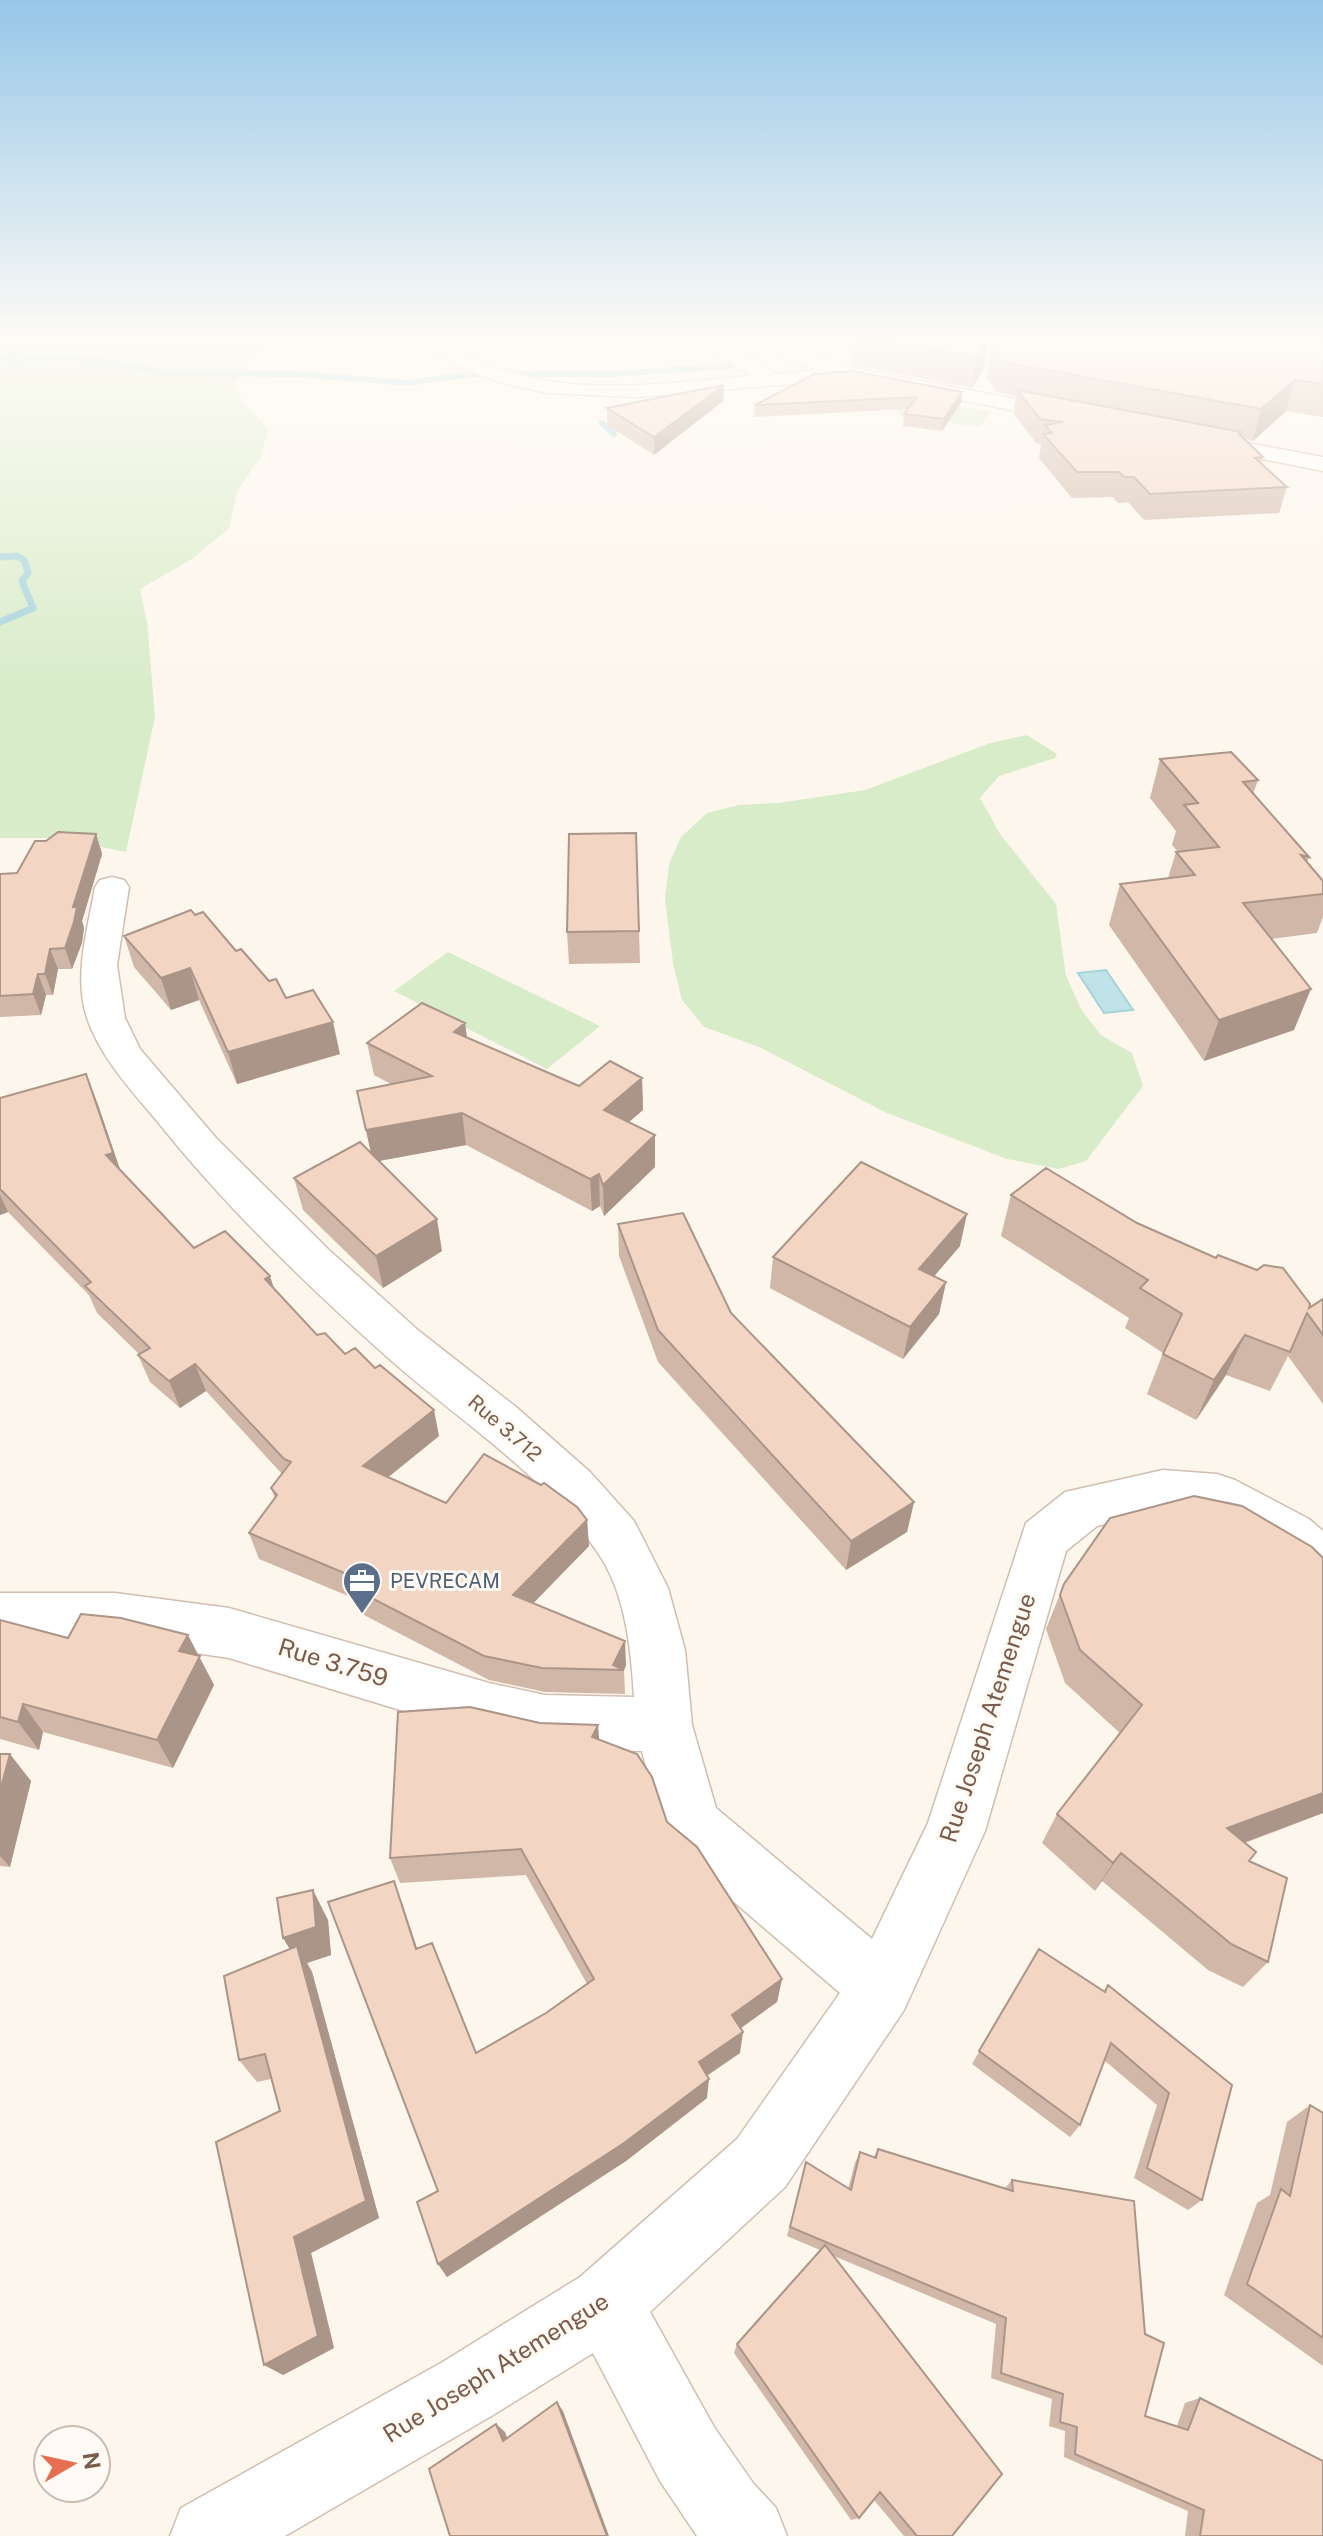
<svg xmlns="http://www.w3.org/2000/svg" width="1323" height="2536" viewBox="0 0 1323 2536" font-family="'Public Sans',sans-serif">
  <rect width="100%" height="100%" fill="#fdf6ec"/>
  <!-- green -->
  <path fill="#d8ecc9" d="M0,337h277l-22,19 -23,31 36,43 -7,27 -24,34 -8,37 -37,31 -52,30 7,33 8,95 -29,135 -69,-14h-57z
    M906,400l84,11 -10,16 -86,-12z
    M1027,735l30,19 -2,4 -56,18 -19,22 20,36 56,70 10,72 16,35 19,24 31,18 11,33 -57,75 -27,8 -52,-10 -120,-46 -128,-66 -55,-20 -22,-27 -9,-37 -8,-64 4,-35 12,-27 26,-24 32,-8 40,-2 86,-13 125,-47z
    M448,952l152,74 -53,43 -153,-78z"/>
  <!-- water -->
  <path fill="#bfe3e8" stroke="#a5d3da" stroke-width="2" d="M1106,970l27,40 -29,3 -26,-40z"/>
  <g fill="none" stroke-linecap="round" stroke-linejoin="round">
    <!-- stream-far1 -->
    <path stroke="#a5d3da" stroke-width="6" d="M4,359l47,-22
      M0,360l69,-1 40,3 58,11 131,1 109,9 66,-9h142l117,-8
      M602,423l12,11"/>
    <!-- stream -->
    <path stroke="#a5d3da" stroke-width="7" d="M0,557l17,-1 7,4 4,13 -6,8 11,27 -33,14"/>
    <!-- minor casing -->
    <g stroke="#d1beb0" stroke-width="3">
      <path id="minor" d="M413,337c30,0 32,8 57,20 24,12 51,19 77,24 67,11 137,0 204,-5l-42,-28 -5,-11h18l53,37 46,-4c-24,-6 -44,-11 -58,-33h19l16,13 47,14 2,3 226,43 10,6 -10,6 -222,-43 -216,18 -87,-4 -50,-11 -42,-17z
        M1200,434l123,23v14l-131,-26 -3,-5z
        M112,877l12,3 5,7 -12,78 8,53 15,31 76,89 113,112 90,81 97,76 74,65 44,49 34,67 17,62 7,75 24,83 156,131 56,-116 98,-300 39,-31 98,-22 54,4 18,6 74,39 14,12v54l-18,-7 -32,-27 -63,-35 -47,-4 -66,14 -31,25 -81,280 -81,179 -119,177 -135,125 64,115 39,56 23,25 11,28h-90l-37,-55 -67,-128 -100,62 -208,121h-115l11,-28 260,-145 139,-86 157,-138 103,-146 -170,-146 -9,-21 -19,-75 -97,-2 -56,-12 -260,-79 -114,-17h-115v-48h115l114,15 260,75 56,12 89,2c-3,-48 -8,-103 -36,-144 -51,-77 -144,-136 -212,-197 -76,-68 -156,-145 -220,-224 -28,-35 -64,-70 -79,-114 -14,-43 1,-89 8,-131l5,-7z"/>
    </g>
    <!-- minor -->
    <use href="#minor" fill="#fff" fill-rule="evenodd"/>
  </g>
  <!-- wall -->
  <path fill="#d1b7a8" d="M853,337h132l-1,31 -12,20 -121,-23z
    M1323,337v80l-37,-6 -33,30 -9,-2 19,18 -1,7 25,23 -8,26 -135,7 -16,-18 -10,1 -5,-6 -41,1 -33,-40 2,-14 -5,-1 -22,-29 2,-18 -19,-4 -10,-14 4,-30z
    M724,385l-1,16 -69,54 -47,-30v-17z
    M962,392l-1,11 -19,28 -39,-5 1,-12 4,-5 -154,8 1,-12z
    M1160,759l98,21 -5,14 56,63 -2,5 16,19v36l-6,16 -46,6 23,91 -90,31 -95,-136 11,-41 48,-6 8,-26h2l-6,-7 4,-14 -26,-33z
    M96,834l6,20 -20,67 2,7 -2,15 -10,26h-14l-5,26h-7l-5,20 -41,2v-143l17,-1 29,-32z
    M639,931l1,32 -71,1 -2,-32z
    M124,936l112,15 50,47 54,56 -103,30 -38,-84 -28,10 -37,-43z
    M465,1023l2,15 112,48 63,-8 1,32 -14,12 26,13v32l-51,49 -4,-10 -8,5 -126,-66 -87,16 63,90 -59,37 -80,-78 -9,-32 77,-25 -14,-62 34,-7 -17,-9 -7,-32z
    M0,1098l97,4 23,68 74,78 80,41 43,46 28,19 94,82 -51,41 58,26 141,17 2,26 -56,57 93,62 -2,5 1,24 -80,-2 -56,-12 -125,-65 -6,-15 -99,-41 -10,-26 26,-34 -4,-11 11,-14 -76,-83 -26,17 -30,-26 -12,-27 1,-1 -42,-41 -8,-18 -81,-83 -8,3z
    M1011,1195l126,28 172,85 14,-9v105l-35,-48 -18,35 -44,-16 -30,45 -49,-26 16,-41 -38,-25 4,-10 -128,-82z
    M618,1224l113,89 183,189 -7,30 -61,38 -188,-208 -39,-106z
    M960,1246l-26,30 12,6 -7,32 -36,45 -133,-71 3,-31z
    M1064,1584l259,229 -78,30 23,119 -25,25 -35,-17 -106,-89 -7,10 -53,-48 15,-29 63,-81 -55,-50 -19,-54z
    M0,1620l68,18 130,18 16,29 -41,83 -130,-36 -4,18 -39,-11z
    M540,1723l58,2 1,14 68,83 115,157 -5,23 -37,26v25l-33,23v22l-81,63 -179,116 -9,-13v-73l-44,-310 23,68 59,104 70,-40 41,-29 -61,-109 -126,8 -10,-25z
    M0,1754l31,27 -21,86 -10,-1z
    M328,1920l3,35 -24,8 5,9 67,246 -68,35 23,95 -51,27 -3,-264 -9,-32 -14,3 -18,-22 51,-111z
    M1039,1949l65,42 4,-6 124,100 -30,115 -14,10 -54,-32 23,-73 -53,-45 -24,65 -10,12 -98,-73z
    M1310,2105l13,8v253l-99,-71 33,-92 13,-8 17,-73z
    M878,2149l127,39 7,-8 133,236 32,10 8,-23 15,-5 123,138h-138l3,-25 -124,-54 1,-26 -16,-5 3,-27 -61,-21 5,-54 -162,-68 118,280h-48l-30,-36 -15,18 -8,2 -117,-167 3,-9 83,-94 -33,-14 19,-74 42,27 7,-26 5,-11 13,6z"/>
  <!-- shaded-wall -->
  <path fill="#aa9588" d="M989,338l-5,30 -12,20 4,-31z
    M1295,380l-9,31 -33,30 8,-32z
    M724,385l-1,16 -69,54v-18z
    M962,392l-1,11 -19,28 2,-12z
    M96,834l6,20 -20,67 2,7 -2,15 -10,26 -7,-21 8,-41z
    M50,949l8,20 -5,26 -8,-21z
    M190,968l9,32 -28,10 -10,-32z
    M38,974l8,21 -5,20 -8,-21z
    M1311,989l-17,41 -90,31 15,-41z
    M333,1022l7,32 -103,30 -9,-32z
    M465,1023l4,32 -15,-23z
    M86,1074l11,28 27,79 -18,-26z
    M642,1078l1,32 -38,32 -1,-32z
    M462,1113l4,32 -93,17 -7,-32z
    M655,1135v32l-51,49 -1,-31z
    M599,1174l1,32 -8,5 -2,-32z
    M0,1195l8,17 -8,3z
    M967,1214l-7,32 -47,55 6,-32z
    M437,1219l5,32 -59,37 -7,-32z
    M270,1276l9,28 -14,-25z
    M946,1282l-7,32 -36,45 7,-32z
    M1245,1335l-19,40 -30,45 18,-40z
    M195,1364l11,27 -26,17 -11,-27z
    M434,1410l5,26 -69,56 -7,-26z
    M914,1502l-7,30 -61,38 5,-29z
    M587,1520l2,26 -72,74 -4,-25z
    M188,1635l26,50 -41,83 -16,-28 22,-89z
    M625,1641l1,24 -2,5 -11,-5z
    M23,1704l20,28 -4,18 -21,-28z
    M598,1725l2,28 -8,-16z
    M10,1754l21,27 -21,86 -10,-11v-65z
    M1323,1793v20l-118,44 22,-29z
    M1121,1853l-19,28 -7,10 18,-28z
    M394,1881l9,25 22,66 -9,-23z
    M313,1890l15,30 3,35 -24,8 5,9 67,246 -68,35 23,95 -51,27 -19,-10 36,-399 -17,-28z
    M782,1979l-5,23 -47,34 2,-21z
    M743,2032l-3,21 -43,29 2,-20z
    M709,2079l-2,19 -81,63 -179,116 -9,-13z
    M557,2402l6,9 46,125h-2z
    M496,2424l9,8 6,16 -8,-7z"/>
  <!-- building -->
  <path fill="#f3d5c3" stroke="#aa9588" stroke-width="2" d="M868,337h117l4,1 -13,19z
    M1016,337h307v47l-28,-4 -34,29 -259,-47 -11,-14z
    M852,371l110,21 -18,27 -40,-5 13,-17 -162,8 59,-31z
    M724,385l-70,52 -47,-29z
    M1017,390l224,42 -2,2 24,23 -8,1 32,29 -137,7 -16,-17h-10l-5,-5h-42l-34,-38 9,-1 -7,-8 18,-3 -23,-3z
    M1231,752l27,28 -15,2 66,75 -8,-2 22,26v13l-80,9 68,86 -92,31 -99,-136 75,-9 -19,-23 43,-5 -35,-42 14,-2 -38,-44z
    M58,832l38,2 -23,73h4l-3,15 -9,26 -15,1 -5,25h-7l-5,20 -33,2v-122l17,-1 18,-32h11z
    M636,833l3,98 -72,1 2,-98z
    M191,910l4,5 8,-3 33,39 5,-2 28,32 7,-2 10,19 27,-8 20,32 -105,30 -38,-84 -29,10 -37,-42z
    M422,1003l43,20 -11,9 125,54 31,-25 32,17 -38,32 51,25 -52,50 -4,-11 -9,5 -128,-66 -96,17 -9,-39 75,-15 -65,-33z
    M86,1074l27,79 -7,2 88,93 31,-17 45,45 -5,3 52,56 8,-2 20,21 10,-6 20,20 5,-3 54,45 -71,56 83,37 38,-49 57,31 3,-2 33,24 10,13 -74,75 112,46 -12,24 11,5 -82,-2 -58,-12 -128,-66 4,-5 -8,-4 2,-4 -105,-44 28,-38 -6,-7 20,-26 -7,-3 -89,-95 -26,17 -31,-26 12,-7 -65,-62 6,-4 -91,-93v-91z
    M360,1142l77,77 -61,37 -82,-78z
    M861,1162l106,52 -48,55 27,13 -36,45 -137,-70z
    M1046,1168l91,55 79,35 2,-3 39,15 7,-5 19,3 27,36 -1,4 14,-9v36l-16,-22 -17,39 -45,-17 -31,45 -51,-26 19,-40 -42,-26 8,-8 -137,-85z
    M683,1213l48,100 183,189 -63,39 -193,-211 -40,-106z
    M1194,1496l48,10 70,41 11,11v235l-96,35 29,24 -7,9 38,17 -19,84 -37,-18 -110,-91 -8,10 -56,-49 85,-109 -62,-55 -20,-55 4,-11 46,-66z
    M81,1614l40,4 67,17 -9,16 21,5 -43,84 -134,-36 -5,18 -18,-5v-97l68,18z
    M470,1707l70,16 58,2 -6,12 45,17 15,23 15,45 30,25 85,132 -50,36 11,17 -44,30 10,17 -85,64 -186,121 -21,-62 21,-11 -110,-289 66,-21 22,68 16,-6 44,110 70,-40 48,-34 -73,-130 -131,9 8,-146z
    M0,1754h10l-10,37z
    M313,1890l3,37 -33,11 -6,-40z
    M297,1946l69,255 -72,36 24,99 -54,29 -48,-223 64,-31 -15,-57 -26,6 -15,-84z
    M1039,1949l66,43 3,-7 124,100 -30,115 -55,-32 22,-75 -58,-50 -31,82 -101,-74z
    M1310,2105l13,8v225l-76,-54 34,-95 9,7z
    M878,2149l135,42 -1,-11 122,21 11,133 19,9 -19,73 43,14 12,-32 123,63v75h-123l4,-26 -129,-56 2,-27 -17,-5 3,-28 -62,-21 5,-55 -216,-91 16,-65 45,28 9,-38 16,6z
    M825,2245l177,229 -50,62h-35l-37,-44 -21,26 -122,-174z
    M557,2402l50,134h-157l-21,-67 67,-45 7,17z"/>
  <!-- sky -->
  <linearGradient id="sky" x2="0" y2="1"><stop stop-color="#97c7e8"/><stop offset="0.49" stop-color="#fefbf6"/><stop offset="1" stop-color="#fefbf6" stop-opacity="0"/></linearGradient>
  <rect width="1323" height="692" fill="url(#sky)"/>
  <!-- icons -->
  <defs>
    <g id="office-pin" transform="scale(2)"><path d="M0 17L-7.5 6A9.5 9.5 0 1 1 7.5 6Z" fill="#5c6f8a" stroke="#fffaf3"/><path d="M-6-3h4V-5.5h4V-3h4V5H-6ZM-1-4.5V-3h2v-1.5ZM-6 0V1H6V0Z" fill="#fff"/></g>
  </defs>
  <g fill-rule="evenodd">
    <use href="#office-pin" x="362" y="1581"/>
  </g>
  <g text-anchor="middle" stroke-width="6" stroke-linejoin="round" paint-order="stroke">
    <!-- street labels -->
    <g font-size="20" fill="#7a5c4d" stroke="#fffaf3">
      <text transform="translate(505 1428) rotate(41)" y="7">Rue 3.712</text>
    </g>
    <!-- service labels -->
    <g font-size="20" fill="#4e5e75" stroke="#fffaf3" text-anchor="start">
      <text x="390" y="1588">PEVRECAM</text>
    </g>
    <!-- near-street labels -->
    <g font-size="24" fill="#7a5c4d" stroke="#fffaf3">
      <text transform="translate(333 1663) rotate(17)" y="8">Rue 3.759</text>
      <text transform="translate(988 1718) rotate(-72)" y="8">Rue Joseph Atemengue</text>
      <text transform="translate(496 2368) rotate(-32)" y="8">Rue Joseph Atemengue</text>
    </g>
  </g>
  <!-- north arrow -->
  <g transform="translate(72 2464) rotate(81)"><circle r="38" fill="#fffaf3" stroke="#cabbb1" stroke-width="2"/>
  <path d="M0-6L14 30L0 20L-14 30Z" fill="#e76f51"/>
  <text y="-12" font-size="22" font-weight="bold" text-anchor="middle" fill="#7a5c4d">N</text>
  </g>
</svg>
